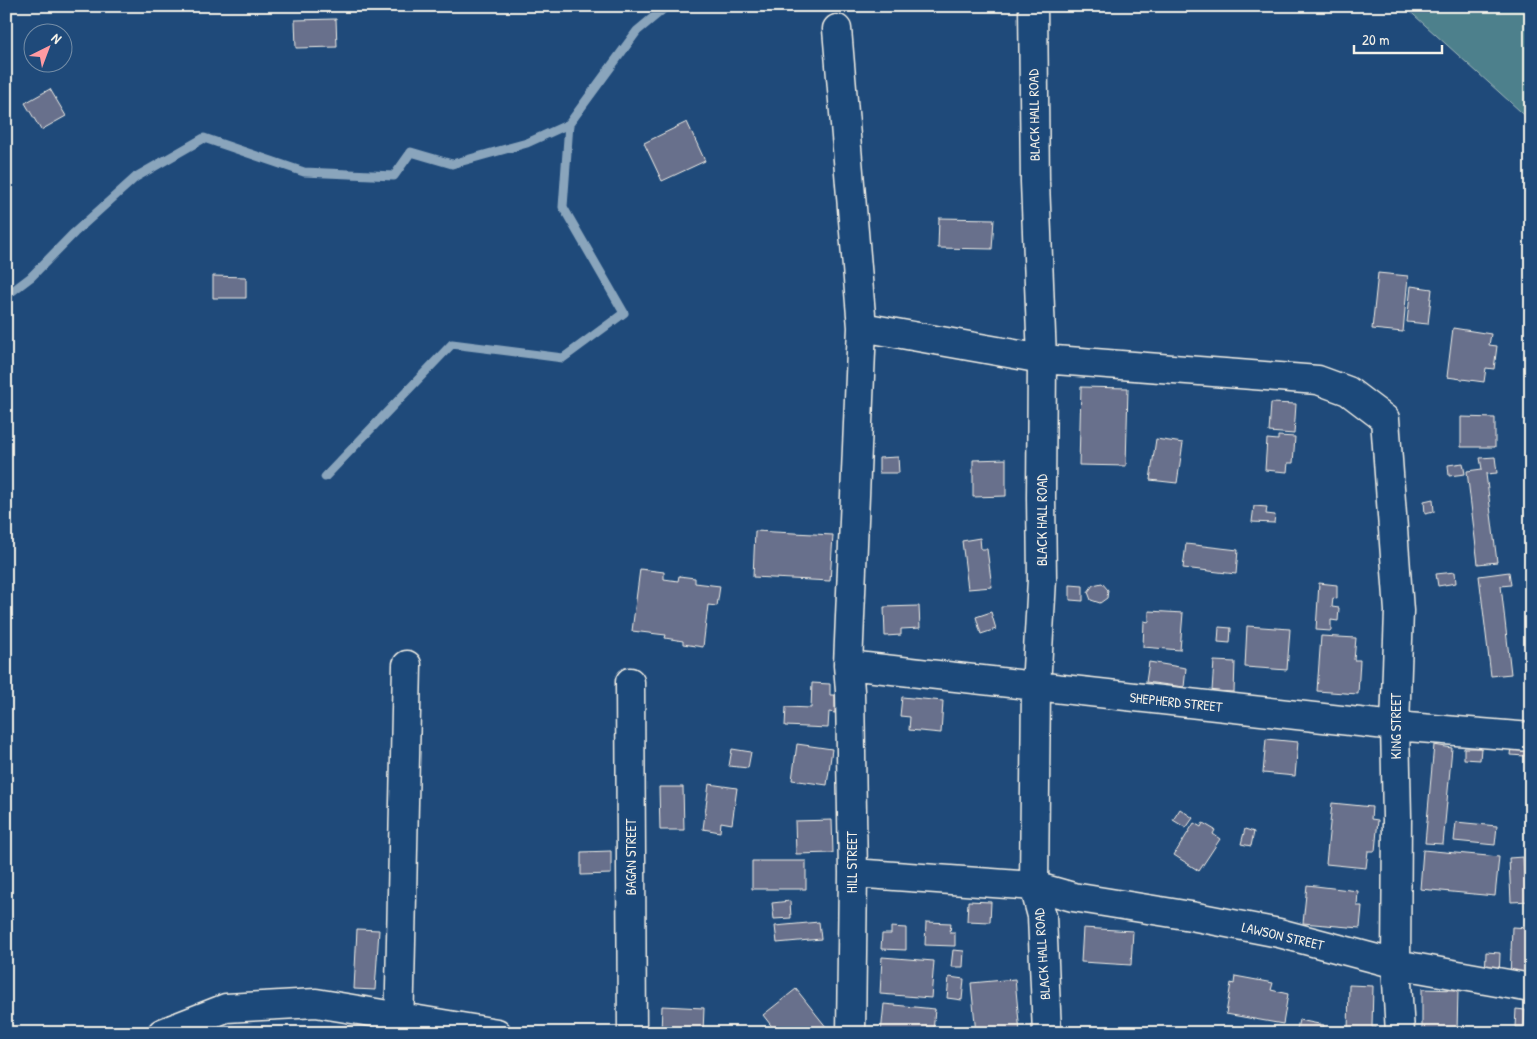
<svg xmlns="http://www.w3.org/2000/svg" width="1537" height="1039" viewBox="0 0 1537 1039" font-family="'Patrick Hand',sans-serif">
  <rect width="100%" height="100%" fill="#1f4a7a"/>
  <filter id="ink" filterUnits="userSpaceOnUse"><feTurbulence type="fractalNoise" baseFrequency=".02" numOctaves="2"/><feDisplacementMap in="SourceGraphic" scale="10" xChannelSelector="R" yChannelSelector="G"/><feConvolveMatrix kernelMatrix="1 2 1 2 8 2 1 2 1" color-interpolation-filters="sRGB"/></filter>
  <g filter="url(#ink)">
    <!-- green -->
    <path fill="#4e808c" stroke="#a1b8ba" d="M1404,6h127v115z"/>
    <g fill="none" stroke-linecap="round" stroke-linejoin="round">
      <!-- stream -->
      <path stroke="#8aa5bc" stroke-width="9" d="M6,296l25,-19 43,-44 62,-56 68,-39 100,34 90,4 17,-24 41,12 75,-21 42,-19
        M325,477l127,-133 111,14 61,-45 -61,-106 6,-83 68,-93 30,-25"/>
    </g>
    <!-- building -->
    <path fill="#686f8c" stroke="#f4f1e8" d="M336,19l1,28 -41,1 -1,-28z
      M50,89l16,27 -25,14 -16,-27z
      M687,122l18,39 -43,20 -18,-38z
      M939,218l55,1 -2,30 -54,-1z
      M1378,273l30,3 -5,56 -31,-3z
      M213,276l33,1v21h-33z
      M1411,286l21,3 -4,35 -21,-2z
      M1453,328l38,6 -2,11 8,1 -3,23 -8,-1 -2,14 -37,-5z
      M1081,387l47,1 -2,78 -47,-1z
      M1271,403l25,1 -2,30 -25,-2z
      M1461,417l34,1v29h-34z
      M1278,436l17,1 -2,26h-5l-1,9 -22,-2 2,-31 11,1z
      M1156,439l27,4 -6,40 -27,-3z
      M898,457l1,16h-20v-15z
      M1495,457l2,16 -11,1 11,88 -19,2 -11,-93 15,-2 -2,-11z
      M1006,459v37l-33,1v-37z
      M1463,463l2,11 -16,2 -1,-11z
      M1433,499l1,13 -9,2 -1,-13z
      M1254,506l13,1 -1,7 9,1 -1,8 -22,-1z
      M755,531l78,4 -3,46 -77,-4z
      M980,538l1,11h6l5,38 -24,2 -6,-48z
      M1186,544l52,6 -2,24 -53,-6z
      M640,569l24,3v7l14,2 1,-5 16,2v5l25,3 -3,20 -9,-1 -5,42 -20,-3v-3l-18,-3 1,-3 -34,-4z
      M1455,572l1,11 -18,3 -2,-12z
      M1509,572l2,13 -10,1 10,88 -20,2 -12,-100z
      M1102,583l6,7 -1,8 -7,5 -9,-3 -3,-8 5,-7z
      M1319,583l18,2v14l-4,-1 -1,9 7,1 -1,13 -7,-1v11l-15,-1z
      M1070,585l13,1v15l-13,-1z
      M919,606l1,22 -19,1v6l-16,1 -1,-29z
      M1149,611l34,2 -3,37 -37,-3 1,-26 5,1z
      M991,612l5,17 -15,5 -5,-17z
      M1247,626l43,3 -3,41 -42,-3z
      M1219,627l12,1 -1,15 -12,-1z
      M1321,636l35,2 -2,22h6l-2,34 -41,-3z
      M1214,661l21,1 -1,30 -22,-1z
      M1149,662l37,6 -2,19 -38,-5z
      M812,683l18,1v11h5v18l-6,-1 -1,16 -43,-2 1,-19 25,1z
      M902,697l41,4 -2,32 -32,-3 1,-13 -10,-1z
      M1266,739l32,3 -3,34 -32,-3z
      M797,744l35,5 -5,36 -35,-5z
      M1434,745l18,3 -9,96 -18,-1z
      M1511,746l14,1v9l-15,-1z
      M1464,748h17l-1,12 -16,-1z
      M732,749l19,3 -3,16 -19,-2z
      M709,784l28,4 -5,36 -11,-2 -1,10 -17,-3z
      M659,787h24l1,43h-24z
      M1332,803l40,4 -1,12 7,1 -3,31h-7l-2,17 -40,-4z
      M1180,809l13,9 -7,10 -13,-8z
      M832,820l1,33 -37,1 -1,-33z
      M1456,822l41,4 -2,19 -41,-4z
      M1194,823l7,4 2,-4 12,7 -2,4 7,5 -21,32 -25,-16z
      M1245,829l9,3 -3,14 -10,-2z
      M1423,850l76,7 -4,39 -75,-7z
      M611,851v23l-30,1v-23z
      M1523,857l1,20h7v24l-20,1 -2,-44z
      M752,861h54v28h-54z
      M1307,885l51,6 -1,15h5l-2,22 -57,-5z
      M790,901l1,17 -17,1 -2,-16z
      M968,901l23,1 -1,20 -23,-1z
      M819,922l2,17 -44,4 -2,-17z
      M926,922l25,1 -1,10h5v13l-30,-1z
      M891,927l15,1v22l-25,-1 1,-15h9z
      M1512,927l19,1v50h-21z
      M1083,928l50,3 -2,34 -50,-3z
      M357,929l22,1 -4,60 -21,-1z
      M953,950l11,1 -1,16h-12z
      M1486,952l14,1 -1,26 -14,-1z
      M882,957l52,4 -3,37 -51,-4z
      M1235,976l38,7 -2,7 17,4 -5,30 -57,-10 5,-31 3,1z
      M949,977l15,2 -2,21 -15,-2z
      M1015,979l5,54h-44l-5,-50z
      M1349,985l24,1 -1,41h4v6h-28z
      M796,989l35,44h-54l-14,-18z
      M1422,989l36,1 -1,42 -35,-1z
      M884,1004l51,5 -2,24h-52z
      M662,1006l42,2 -1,25h-42z
      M1516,1009l9,1 -1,17h-9z
      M1299,1020l25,5 -1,7 5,1h-32z"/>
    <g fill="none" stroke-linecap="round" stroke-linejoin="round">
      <!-- minor casing -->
      <g stroke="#f4f1e8" stroke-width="31">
        <path id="minor" d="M1033,6l2,176 7,177 -1,138 1,82 -6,108 -2,199 8,30 5,117
          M837,29l25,298 -14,338
          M862,327l180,32 276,21 30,11 37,28 14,192 -4,115 2,91 -1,147 4,69
          M630,682l2,351
          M853,873l181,13 39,11 118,19 88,17 117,31 135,24
          M162,1033l64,-25 90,-5 181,30
          M399,1033l8,-368
          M851,1033l2,-160 -3,-182 -2,-26 547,61 136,11"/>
      </g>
      <!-- minor -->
      <use href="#minor" stroke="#1f4a7a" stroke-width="28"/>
    </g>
  </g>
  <g text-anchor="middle" stroke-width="5" stroke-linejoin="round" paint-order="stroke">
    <!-- street labels -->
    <g font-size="14" fill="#f4f1e8" stroke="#1f4a7a">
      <text transform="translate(1034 115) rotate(-91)" y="5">BLACK HALL ROAD</text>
      <text transform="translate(1042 520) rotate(-90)" y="5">BLACK HALL ROAD</text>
      <text transform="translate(1176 702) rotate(6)" y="5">SHEPHERD STREET</text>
      <text transform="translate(1396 726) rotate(-90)" y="5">KING STREET</text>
      <text transform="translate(631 857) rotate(-90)" y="5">BAGAN STREET</text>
      <text transform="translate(852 862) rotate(-90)" y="5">HILL STREET</text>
      <text transform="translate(1283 936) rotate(13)" y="5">LAWSON STREET</text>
      <text transform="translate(1042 954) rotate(-94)" y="5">BLACK HALL ROAD</text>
    </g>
  </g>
  <!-- margin -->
  <rect width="1537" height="1039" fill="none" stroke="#1f4a7a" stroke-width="25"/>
  <rect x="12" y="12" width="1512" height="1014" fill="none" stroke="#f4f1e8" stroke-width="2" filter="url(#ink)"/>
  <!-- north arrow -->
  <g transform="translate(48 48) rotate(42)"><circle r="24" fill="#1f4a7a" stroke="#748da6"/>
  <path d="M0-4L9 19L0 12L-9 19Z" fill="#ff9aa2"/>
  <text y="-8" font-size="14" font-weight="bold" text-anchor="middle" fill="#f4f1e8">N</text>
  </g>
  <!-- scale -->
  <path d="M1354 45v8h88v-8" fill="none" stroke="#f4f1e8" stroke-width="2.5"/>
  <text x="1362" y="45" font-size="15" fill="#f4f1e8" stroke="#1f4a7a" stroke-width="4" paint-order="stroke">20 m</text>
</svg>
